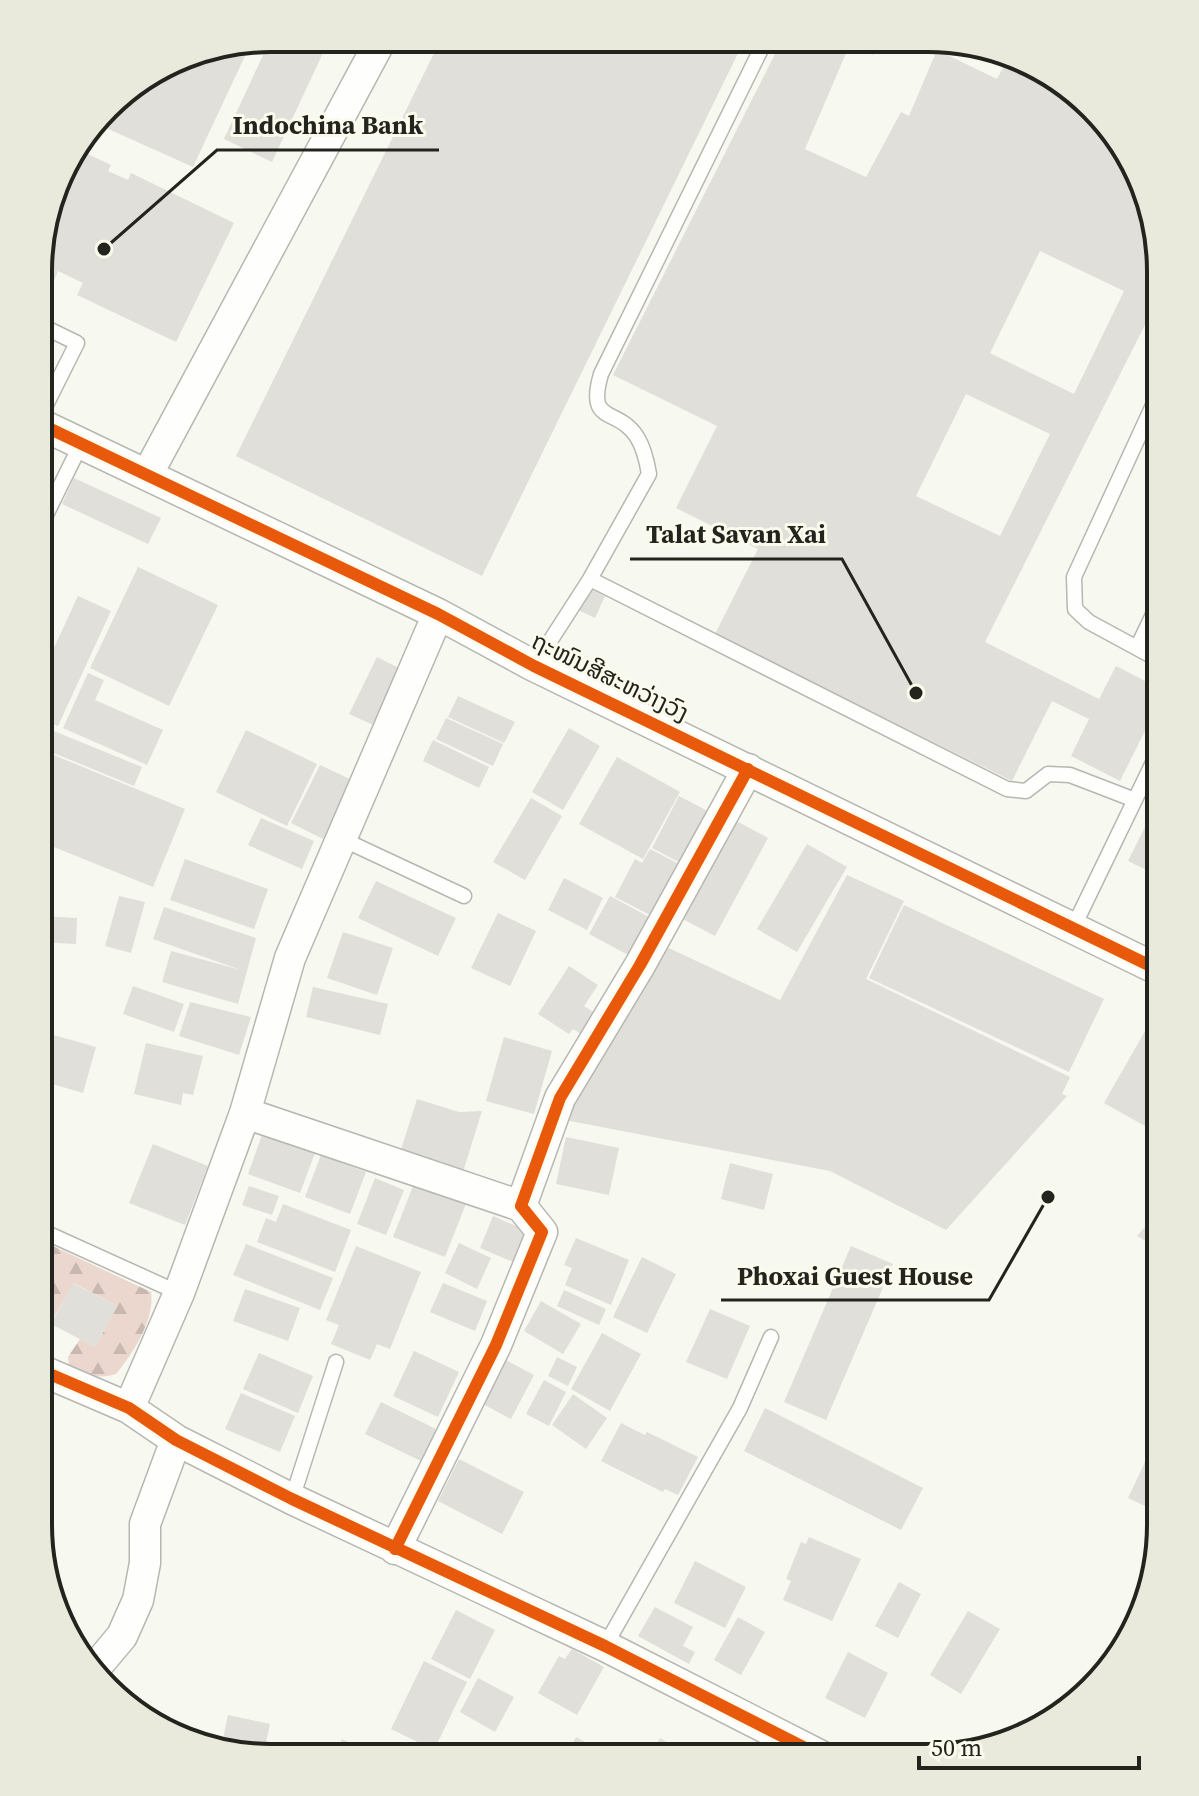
<svg xmlns="http://www.w3.org/2000/svg" width="1199" height="1796" viewBox="0 0 1199 1796" font-family="'Source Serif 4','Noto Sans Lao',serif">
  <defs>
    <pattern id="forest-firs" width="22" height="20" patternUnits="userSpaceOnUse" patternTransform="scale(2)"><rect width="22" height="20" fill="#ebd7cd"/><path d="M5 1l3.5 6h-7zM16 11l3.5 6h-7z" fill="#c9b8b0"/></pattern>
  </defs>
  <rect width="100%" height="100%" fill="#f7f8f0"/>
  <!-- forest -->
  <path fill="url(#forest-firs)" d="M38,1239l113,53c4,28 -18,61 -35,82 -19,6 -30,0 -47,-8l-1,-9 12,-18 15,8 22,-41 -43,-23 -36,61z"/>
  <!-- building -->
  <path fill="#e0dfd9" fill-rule="evenodd" d="M271,38h59l-58,124 -48,-23z
    M441,39h304l-263,537 -246,-120z
    M782,40h99l-8,15 -23,-11 -45,105 61,28 35,-65 8,4 28,-66 60,29 10,-19 62,26 74,95 18,90v22l-176,349 114,57 17,-33 45,23v10l-41,82 -49,-25 18,-37 -37,-18 -40,80 -297,-147 43,-85 -82,-41 41,-82 -104,-51zM1040,251l84,40 -50,103 -84,-41zM966,394l84,40 -50,102 -84,-40z
    M252,41l-59,126 -98,-44 23,-27 78,-45z
    M75,148l36,17 -3,6 20,9 3,-7 103,50 -58,119 -99,-47 6,-12 -25,-12 -5,12 -13,-6v-37l29,-85z
    M74,478l87,40 -13,26 -86,-40z
    M138,567l80,38 -49,101 -79,-38z
    M589,588l16,8 -10,22 -17,-8z
    M78,596l33,15 -53,115 -19,-8v-38z
    M377,657l30,15 -27,56 -31,-14z
    M88,673l16,7 -9,20 68,30 -16,35 -84,-37z
    M458,696l57,26 -11,21 -56,-26z
    M446,718l57,26 -10,22 -57,-27z
    M39,725l103,42 -8,19 -95,-39z
    M569,728l31,18 -37,64 -31,-18z
    M246,730l71,34 -30,62 -71,-34z
    M433,740l56,27 -10,21 -56,-27z
    M39,749l146,60 -32,78 -114,-46z
    M617,757l63,35 -37,67 -64,-35z
    M320,765l32,15 -29,59 -32,-16z
    M1161,795v82l-33,-16z
    M679,796l38,20 -27,52 -38,-20z
    M531,798l31,18 -37,64 -32,-18z
    M261,818l53,23 -12,28 -54,-24z
    M731,818l37,20 -53,98 -38,-20z
    M807,844l40,23 -50,85 -40,-23z
    M650,849l29,15 -27,52 -37,-19 20,-38 7,4z
    M185,859l83,30 -14,40 -84,-29z
    M847,875l57,26 -38,78 204,98 -8,17 5,2 -121,134 -116,-59 -265,-51 95,-176 120,56z
    M564,878l39,20 -16,32 -39,-20z
    M376,881l80,37 -18,38 -80,-38z
    M119,896l26,6 -14,51 -26,-7z
    M610,896l41,22 -21,38 -41,-22z
    M904,905l200,94 -35,73 -200,-94z
    M164,907l92,31 -18,66 -76,-22 9,-31 70,19 -88,-31z
    M498,913l38,18 -26,55 -39,-18z
    M39,916l38,2 -1,26 -37,-2z
    M343,932l50,16 -16,47 -50,-17z
    M569,966l29,19 -14,21 14,9 -14,21 -11,-7 -4,5 -31,-20z
    M133,986l51,18 -10,28 -51,-18z
    M313,987l75,17 -8,31 -74,-18z
    M190,1002l61,15 -12,38 -60,-19z
    M1161,1003v132l-57,-32z
    M39,1031l57,16 -13,46 -44,-13z
    M504,1037l48,14 -18,63 -48,-13z
    M146,1043l57,13 -10,39 -10,-2 -2,12 -47,-11z
    M417,1099l42,13 23,-1 -20,64 -63,-19z
    M262,1135l53,18 -15,40 -52,-19z
    M566,1137l53,11 -10,47 -53,-11z
    M153,1144l55,22 -23,59 -56,-22z
    M321,1155l45,17 -16,42 -45,-17z
    M730,1163l43,11 -9,36 -43,-11z
    M375,1178l29,12 -18,45 -29,-11z
    M415,1181l52,20 -22,56 -52,-20z
    M249,1186l30,10 -7,19 -30,-10z
    M283,1204l68,26 -16,42 -78,-30 9,-24 10,4z
    M1161,1209v41l-24,-14z
    M493,1216l39,17 -14,31 -38,-16z
    M576,1238l53,22 -18,45 -46,-20 7,-17 -8,-3z
    M459,1243l32,15 -14,31 -32,-16z
    M246,1244l87,34 -13,32 -87,-35z
    M356,1246l65,26 -31,77 -13,-5 -7,16 -39,-16 8,-19 -13,-5z
    M851,1246l42,18 -67,156 -42,-18z
    M642,1257l34,17 -29,59 -34,-16z
    M73,1283l44,23 -22,41 -44,-23z
    M443,1283l44,18 -12,30 -45,-19z
    M245,1289l55,19 -12,33 -55,-20z
    M564,1290l42,19 -7,16 -42,-19z
    M541,1301l40,23 -18,30 -39,-23z
    M710,1309l40,17 -23,53 -41,-17z
    M602,1333l39,21 -31,57 -39,-22z
    M414,1351l45,21 -21,45 -45,-21z
    M259,1353l54,23 -15,37 -55,-24z
    M557,1357l20,10 -9,19 -20,-10z
    M502,1358l32,17 -23,44 -32,-17z
    M544,1380l22,12 -17,34 -23,-12z
    M241,1393l54,23 -15,36 -55,-23z
    M573,1394l34,24 -21,31 -34,-24z
    M381,1402l57,28 -15,32 -58,-28z
    M765,1408l158,80 -22,42 -157,-79z
    M621,1423l24,12 2,-3 51,25 -20,38 -13,-6 -2,3 -62,-31z
    M1161,1428l-1,85 -32,-15z
    M459,1459l65,33 -22,42 -64,-33z
    M809,1537l52,22 -29,62 -49,-21 8,-19 -5,-2 15,-37 5,2z
    M695,1561l51,26 -21,41 -51,-25z
    M899,1582l22,12 -23,44 -23,-12z
    M655,1607l38,20 -10,19 12,6 -6,12 -51,-28z
    M456,1610l39,20 -25,49 -39,-20z
    M968,1611l32,18 -39,65 -31,-19z
    M738,1617l27,15 -24,43 -27,-15z
    M572,1649l32,18 -27,48 -39,-22 21,-37 6,3z
    M848,1652l40,21 -23,45 -40,-20z
    M424,1661l43,21 -33,68 -43,-21z
    M478,1678l36,19 -19,35 -35,-20z
    M228,1715l42,9 -7,32h-22l-20,-8z
    M576,1737l36,20h-47z
    M660,1738l32,19h-43z
    M342,1739l28,13 -2,4h-34z"/>
  <g fill="none" stroke-linecap="round" stroke-linejoin="round">
    <!-- service casing -->
    <g stroke="#b7b7b1" stroke-width="17">
      <path id="service" d="M40,417l37,-74 -37,-18
        M40,527l41,-83
        M590,579l417,210 19,2 22,-17 22,1 65,25
        M1137,648l24,-50
        M1161,661l-72,-39 -14,-13 -1,-32 87,-189
        M534,666l56,-87 59,-105c-2,-12 -5,-26 -12,-37 -20,-31 -51,-11 -36,-63l165,-335
        M342,839l122,57
        M1074,926l87,-180
        M38,1229l141,64
        M292,1499l44,-137
        M605,1646l135,-238 31,-71"/>
    </g>
    <!-- minor casing -->
    <g stroke="#b7b7b1" stroke-width="33">
      <path id="minor" d="M40,424l398,190 96,52 627,305
        M147,475l235,-437
        M245,1113l276,93
        M38,1369l91,39 47,32 116,59 313,147 220,112
        M129,1408l50,-115 66,-180 45,-155 148,-344
        M395,1549l101,-204 46,-113 -21,-26 39,-108 80,-133 108,-196
        M96,1667l26,-31 16,-36 7,-37v-39l31,-84"/>
    </g>
    <!-- service -->
    <use href="#service" stroke="#fefefd" stroke-width="14"/>
    <!-- minor -->
    <use href="#minor" stroke="#fefefd" stroke-width="30"/>
    <!-- cycleway casing -->
    <g stroke="#fafbec" stroke-width="17">
      <path id="cycleway" d="M40,424l398,190 96,52 627,305
        M38,1369l91,39 47,32 116,59 313,147 220,112
        M395,1549l101,-204 46,-113 -21,-26 39,-108 80,-133 108,-196"/>
    </g>
    <!-- cycleway -->
    <use href="#cycleway" stroke="#e8590c" stroke-width="12"/>
  </g>
  <g text-anchor="middle" stroke-width="6" stroke-linejoin="round" paint-order="stroke">
    <!-- street labels -->
    <g font-size="24" fill="#24241f" stroke="#fafbec">
      <text transform="translate(610 677) rotate(26)" y="8">ຖະໜົນສີສະຫວ່າງວົງ</text>
    </g>
  </g>
  <!-- crop -->
  <path d="M0 0H1199V1796H0ZM271 52H928A219 219 0 0 1 1147 271V1525A219 219 0 0 1 928 1744H271A219 219 0 0 1 52 1525V271A219 219 0 0 1 271 52Z" fill="#e9eadc" fill-rule="evenodd"/>
  <path fill="none" stroke="#24241f" stroke-width="4" d="M271 52H928A219 219 0 0 1 1147 271V1525A219 219 0 0 1 928 1744H271A219 219 0 0 1 52 1525V271A219 219 0 0 1 271 52Z"/>
  <!-- callouts -->
  <path fill="none" stroke="#24241f" stroke-width="3" d="M104 249L217 150H439M916 693L842 559H630M1048 1197L989 1300H721"/>
  <g fill="#24241f" stroke="#fafbec" stroke-width="3">
    <circle cx="104" cy="249" r="8"/>
    <circle cx="916" cy="693" r="8"/>
    <circle cx="1048" cy="1197" r="8"/>
  </g>
  <g font-size="26" text-anchor="middle" font-weight="bold" fill="#24241f" stroke="#fafbec" stroke-width="6" stroke-linejoin="round" paint-order="stroke">
    <text x="328" y="134">Indochina Bank</text>
    <text x="736" y="543">Talat Savan Xai</text>
    <text x="855" y="1285">Phoxai Guest House</text>
  </g>
  <!-- scale -->
  <path d="M919 1756v12h220v-12" fill="none" stroke="#24241f" stroke-width="4"/>
  <text x="931" y="1756" font-size="24" fill="#24241f" stroke="#fafbec" stroke-width="6" paint-order="stroke">50 m</text>
</svg>
